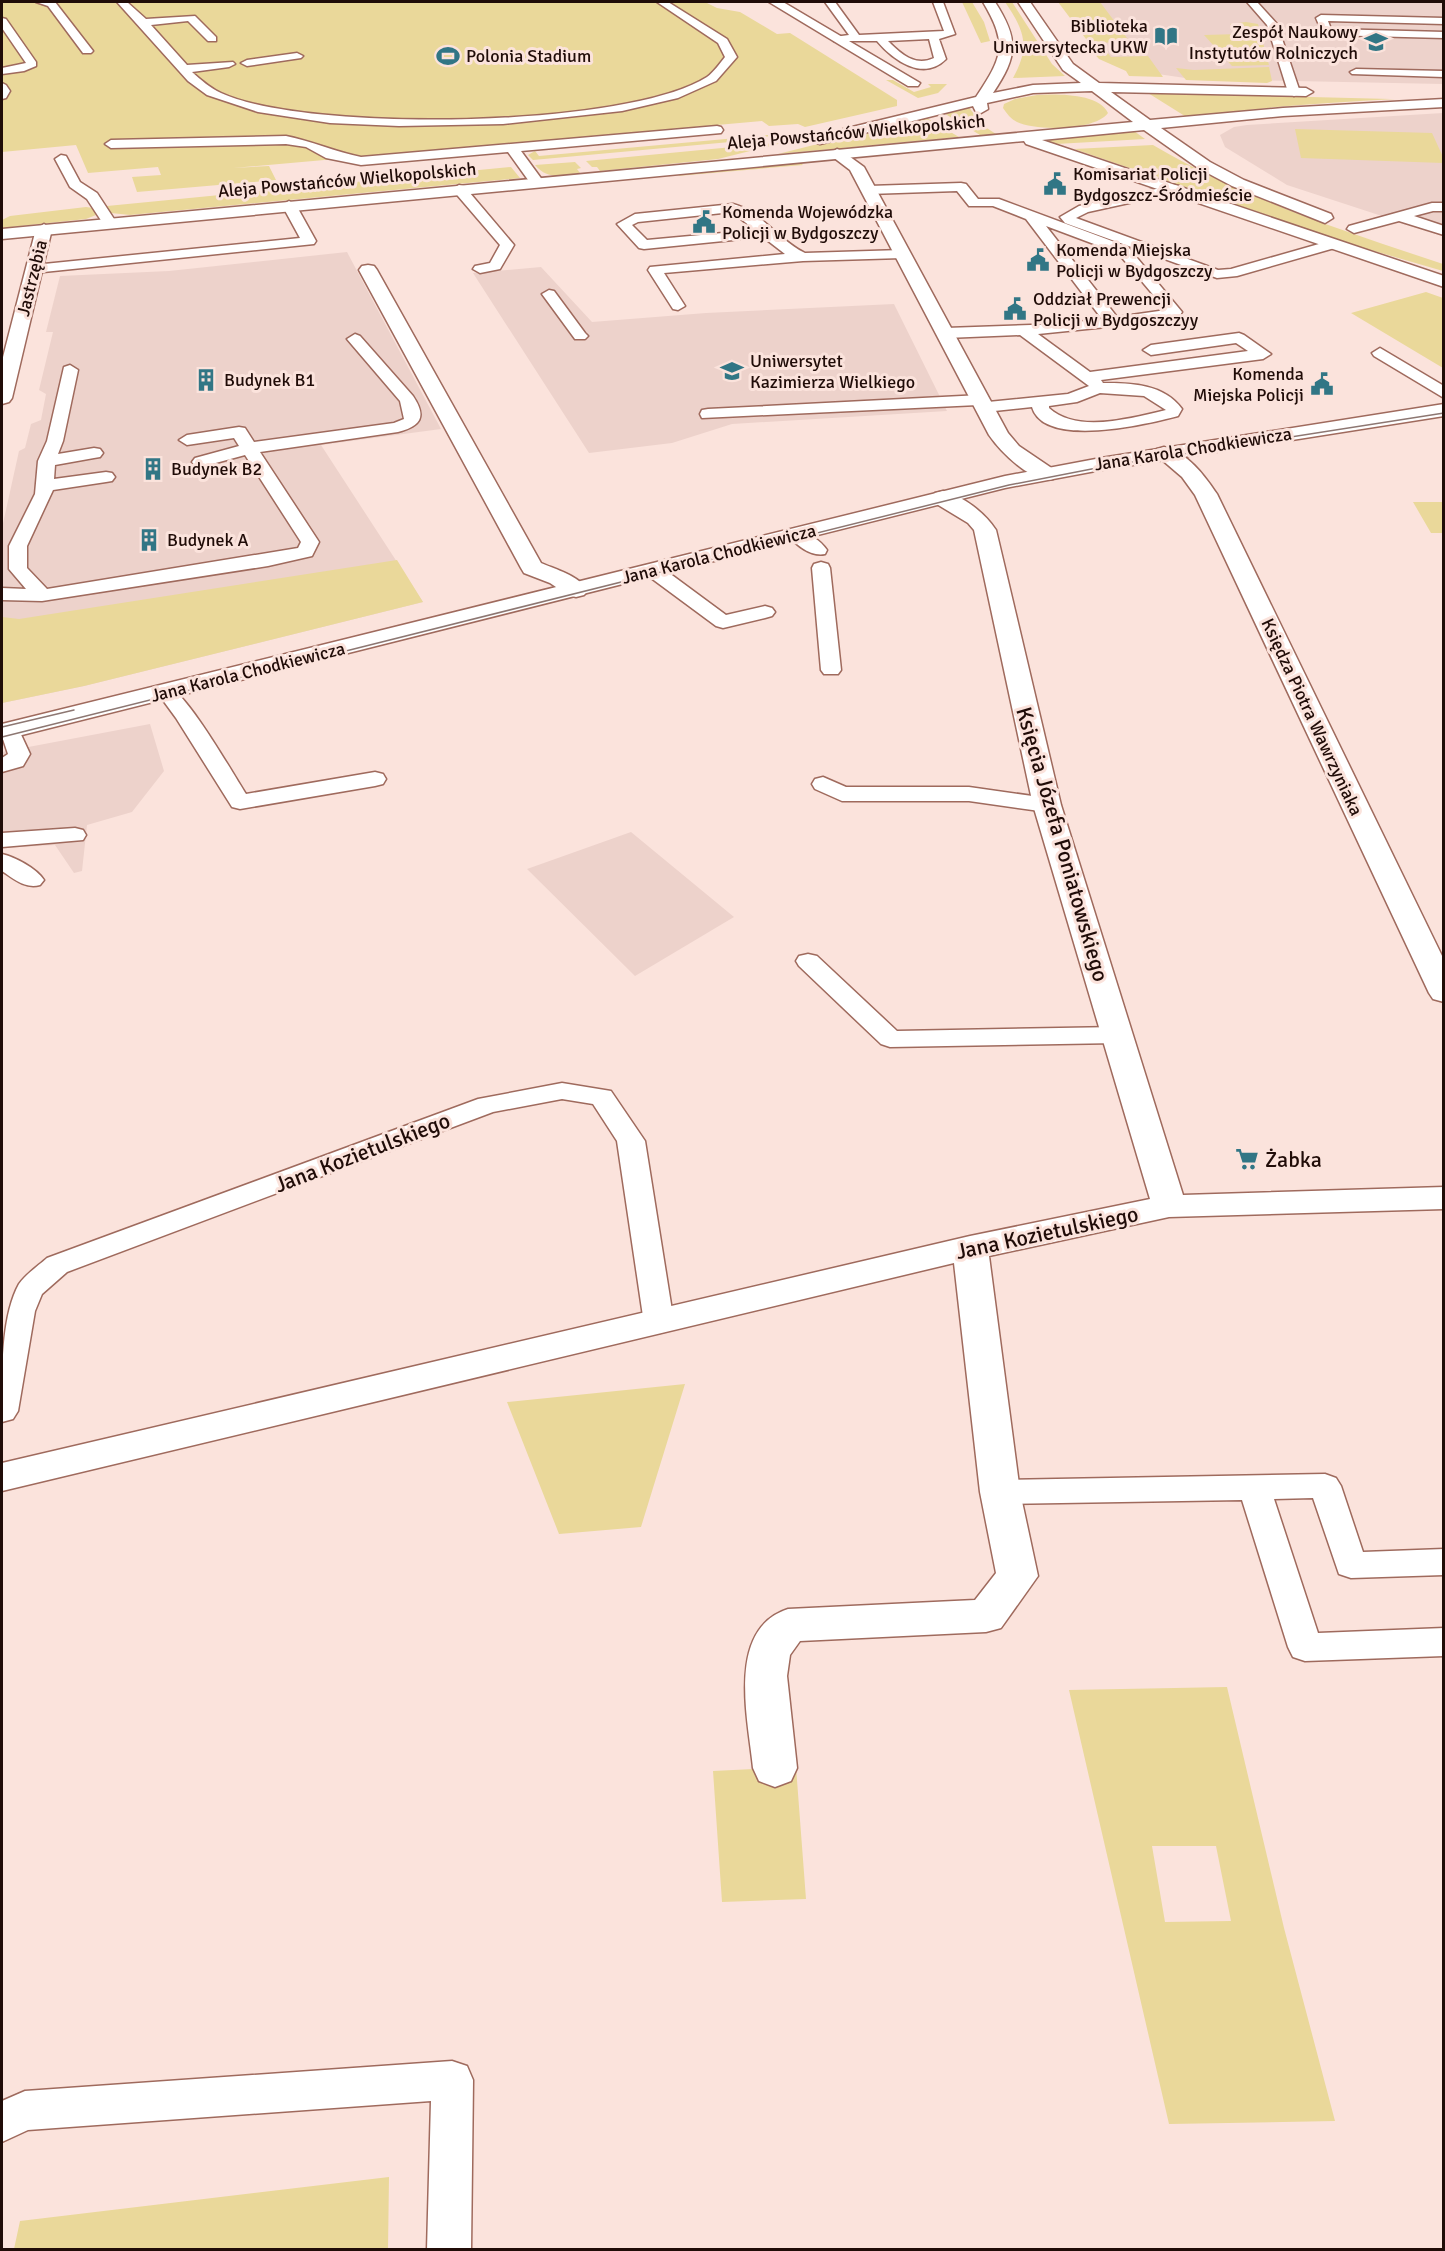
<svg xmlns="http://www.w3.org/2000/svg" width="1445" height="2251" viewBox="0 0 1445 2251" font-family="Signika,sans-serif">
  <rect width="100%" height="100%" fill="#fbe3dc"/>
  <!-- built -->
  <path fill="#edd2cb" d="M1062,2h381v82l-251,-5 -41,-6 -51,-17z
    M1443,113v123l-156,-51 -62,-38 -5,-12 14,-8 13,-2z
    M347,252l94,177 -120,16 102,157 -339,84 -82,17v-175l17,-77 6,-3 6,-24 10,-4 5,-26 -7,-4 14,-58h-7l14,-56 109,-5z
    M541,267l51,55 114,-9 188,-9 53,107 -215,13 -60,19 -83,10 -116,-180z
    M150,724l14,47 -32,41 -45,13 -5,46 -8,2 -19,-28 -53,3v-96z
    M631,832l103,85 -99,59 -108,-107z"/>
  <!-- green -->
  <path fill="#ead89a" fill-rule="evenodd" d="M2,2h703l12,6 23,4 37,22 13,-1 107,67v6l-92,21 -7,-3 -29,2 -7,-5 -529,47 36,-2 7,14 -139,12 -5,-15 29,-2 -3,-8 -70,6 -12,-28 -74,7z
    M962,2h10l12,20 6,19 -9,2z
    M1005,2h7l40,62 13,12 -52,2c18,-32 11,-48 -8,-76z
    M1058,2h42l30,40 -41,1z
    M1246,22l12,2 11,41 -37,1 -28,-31 36,-1 -10,-10z
    M1088,47h15l8,10 37,-1 15,21 -34,-1 -3,-5 -27,-12z
    M1269,67l3,14 -5,2 -81,-3 -10,-12 18,2z
    M886,80h7l21,12 17,-5 -3,-3h19l-9,9 -20,5z
    M1148,93l243,6h4c-69,4 -143,8 -207,19z
    M1037,95c19,-1 62,-2 71,18 -13,18 -73,18 -91,9 -6,-3 -10,-8 -14,-14l1,-4 11,-5z
    M968,106l14,19 14,9 -16,1 -38,-23z
    M925,117l34,20 -181,17z
    M1295,129l137,4 11,24v6l-142,-5z
    M1134,131l11,8 -89,5 -11,-4z
    M779,134l-27,6 -219,20 -5,-5 7,-4 4,5z
    M786,142l-68,17 -118,12 -3,-4h-5l-6,-6z
    M1153,145c91,54 191,86 290,119v7l-86,-25 -283,-97z
    M575,162l6,6 -4,1 3,4c-18,2 -31,8 -45,-8z
    M800,162l3,3 -125,11 6,-3z
    M511,167l9,11 -390,37 -19,-2 -4,-7z
    M86,207l7,1 3,7 -10,4 -84,9v-8l8,-4z
    M1426,292l17,6v70l-92,-55z
    M1413,502h30v31h-12z
    M397,560l26,42 -339,84 -82,17v-86l17,2z
    M685,1384l-44,143 -82,7 -52,-132z
    M1227,1687l57,241 51,193 -166,3 -100,-434zM1216,1846l15,75 -66,1 -13,-76z
    M796,1767l10,132 -84,3 -9,-131z
    M389,2177l-1,72h-374l6,-28z"/>
  <g fill="none" stroke-linecap="round" stroke-linejoin="round">
    <!-- lane casing -->
    <g stroke="#9f6a5d" stroke-width="3">
      <path id="lane" d="M36,2h19l38,49 -2,2h-8l-35,-47z
        M117,2h10l19,17 49,-3 21,21v4h-8l-20,-20 -37,4 36,40 46,-3 2,2 -6,3 -37,5c9,8 18,16 29,21 87,40 406,35 486,-16 7,-5 13,-14 18,-20l-7,-14 -61,-41h11l59,37 10,18 -21,24 -38,17 -56,13 -119,13 -104,2 -69,-3 -72,-11 -51,-17 -19,-14z
        M825,2h10l24,33 85,-4 -11,-29h10l12,32 -16,5 7,20c-23,23 -53,1 -69,-18h-43v-4l15,-2zM929,39l5,19c-19,9 -33,-4 -46,-17z
        M1247,2h10l20,22 23,68 -2,2 -4,2 -6,-4 -21,-67z
        M1321,15l123,3v6l-116,-3 3,8 113,3v6l-117,-3 -5,-3 -6,-14z
        M2,18l4,1 30,43v4l-12,5 -22,3v-6l24,-5 -24,-35z
        M297,53l6,3 -2,2 -54,8 -6,-3 6,-3z
        M1356,69l88,2v6l-92,-3 -2,-2z
        M2,83l4,2 4,6 -4,7 -4,1z
        M717,126l4,1 2,3 -2,3 -200,18 22,30 -7,4 -5,-1 -23,-32 -147,13 -35,-7 -20,-11 -20,-3 -175,4 -6,-4 6,-4 175,-4c26,5 49,16 75,21z
        M61,155l5,1 14,26 17,11 19,29 -2,3h-10l-17,-26 -17,-12 -15,-28z
        M961,183l5,1 12,15h21l129,48 54,65 -2,3 -15,6 -127,13 52,38 158,-21 -12,-8 -85,12 -8,-5 8,-5 88,-12 5,2 27,19 -8,5 -162,21 2,3c29,0 61,1 79,26l-4,7c-30,8 -134,33 -146,-9l-47,5 -6,-2 -1,-5 -276,13 -2,-4 2,-4 6,-1 273,-14 6,2 1,5 80,-8 21,-8 -69,-51 -74,3 -8,-5 8,-5 114,-4 42,-5 -76,-100 -33,-13h-24l-12,-15 -88,3 -7,-4 7,-4zM1046,226l72,27 48,57 -49,7zM1100,393l44,3 22,14c-35,8 -88,24 -117,-2v-2l28,-4z
        M459,185l5,1 50,59 -14,24 -20,4 -7,-4 2,-3 15,-3 10,-18 -48,-56z
        M1174,185l5,1 2,3 -2,3 -91,20 -12,6 142,52 13,-1 102,-29 7,4 -2,3 -101,29 -20,2 -152,-55 -5,-6 19,-11z
        M289,201l7,4 20,36 -2,3 -280,29 -7,-4 7,-4 266,-27 -18,-33z
        M1432,203h12v8h-11l-19,5 30,10v9l-45,-14 -45,12 -7,-4 2,-3z
        M733,204c28,7 46,37 72,49l97,-3 7,4 -7,4 -99,3 -139,12 21,33 -7,4 -5,-1 -25,-39 2,-3 135,-13 -22,-17 -119,12 -5,-1 -22,-24 18,-10zM732,212l23,18 -108,10 -15,-15 6,-3z
        M549,290l5,1 31,42 3,3 -3,3h-10l-33,-45z
        M355,334l5,2 53,60c14,21 8,30 -15,36l-138,20 59,90 -7,14 -44,10 -226,35 -40,-1v-12l24,1 -17,-20v-23l26,-52 3,-33 9,-20 17,-74 6,-2 8,5 -15,71 -5,13 36,-6 6,1 3,4 -3,4 -6,1 -39,7 -1,14 52,-7 6,1 3,4 -3,4 -6,1 -53,8 -26,56v22l20,21 251,-41 3,-6 -56,-87 -44,12 -6,-1 -3,-4 3,-4 44,-12 -5,-8 -47,7 -8,-5 8,-5 52,-8 6,1 9,14 140,-19 10,-4 -4,-18 -53,-62z
        M1380,348l64,38v12l-70,-42 -2,-3z
        M797,530c11,2 24,11 30,20l-2,4c-14,3 -29,-9 -37,-19l3,-4z
        M821,562l7,2 2,4 11,102 -3,4h-14l-3,-4 -9,-102 2,-4z
        M654,565l7,2 65,48 39,-9 7,2 3,4 -3,4 -7,2 -42,10 -7,-2 -69,-51 -2,-4 2,-4z
        M167,686c19,5 66,88 79,108l129,-22 8,2 3,5 -3,5 -8,2 -135,23 -8,-2 -56,-89 -19,-26 3,-4z
        M10,724l7,2 13,28 -7,12 -21,6v-14l6,-4 -6,-18v-9z
        M823,777l23,10h123l78,11 8,2 3,5 -3,5 -8,2 -78,-11h-127l-27,-12 -3,-5 3,-5z
        M75,828l8,2 3,5 -3,5 -81,7v-14z
        M2,854c13,3 34,14 42,26l-4,5c-15,4 -26,-6 -38,-14z
        M808,954l9,2 80,75 221,-4 9,3 4,5 -4,5 -9,3 -228,4 -9,-3 -82,-78 -3,-5 3,-5z
        M562,1083l49,8 34,50 29,182 -4,7 -11,3 -11,-3 -4,-7 -27,-182 -24,-37 -31,-5 -69,13 -426,160 -25,22 -7,17 -17,100 -5,8 -11,3c0,-42 -2,-104 17,-138 7,-10 19,-18 28,-26l431,-159z
        M1325,1474l11,4 5,8 22,66 81,-3v26l-93,3 -12,-4 -26,-76 -39,1 44,134 126,-5v28l-139,5 -12,-4 -5,-10 -46,-147 -242,4 -11,-4 -5,-8 5,-8 11,-4z
        M452,2061l15,5 6,14 -2,170h-44l4,-149 -403,29 -26,12v-41l23,-10z"/>
    </g>
    <!-- street casing -->
    <g stroke="#9f6a5d" stroke-width="3">
      <path id="street" d="M769,2h14l137,81 -2,3h-10z
        M837,149l5,2 22,16 144,266 11,13 34,23 3,5 -3,5c-21,5 -53,-28 -64,-44l-139,-265 -21,-16z
        M44,224l8,5 -40,169 -3,4 -7,2v-43l34,-132z
        M368,265l6,1 3,4 164,293c16,7 36,12 47,27l-4,5 -8,2 -8,-2 -18,-12 -26,-10 -3,-5 -162,-298 3,-4z
        M1164,447c24,6 40,28 53,47l227,466v42l-11,-3 -4,-6 -234,-498 -13,-18 -28,-24 3,-4z
        M943,491c21,6 41,21 53,39l65,275 122,390 261,-8v22l-275,8 -180,39 31,236 18,84 -37,52 -15,4 -186,9 -10,14 -3,21 10,92 -6,13 -16,6 -16,-6 -6,-13c-5,-49 -27,-139 35,-159l187,-9 21,-27 -16,-81 -26,-229 -952,228v-28l968,-227 180,-37 -117,-394 -59,-275 -6,-7 -33,-20 -3,-5 3,-5z"/>
    </g>
    <!-- secondary casing -->
    <g stroke="#9f6a5d" stroke-width="3">
      <path id="secondary" d="M983,2h12c24,37 23,54 -2,91l40,-8 48,-2 -18,-13 -45,-68h12l43,62 26,19 207,5 7,4 -7,4 -195,-4 39,28 133,-12 161,-9v8l-161,9 -122,12 49,34 34,18 87,34 2,4 -8,5 -93,-37 -34,-18 -54,-38 -102,10 402,136v11l-418,-143 -2,-3 -1022,98v-10l1131,-107 -41,-31 -59,2 -46,10 1,6 -7,4 -5,-1 -3,-6 -153,38 -5,-2 -3,-3 3,-3 161,-39c27,-40 32,-53 7,-95z
        M1444,404v12l-343,54 -96,18 -1003,252v-16l1003,-248 96,-18z"/>
    </g>
    <!-- lane -->
    <use href="#lane" fill="#fff" fill-rule="evenodd"/>
    <!-- street -->
    <use href="#street" fill="#fff" fill-rule="evenodd"/>
    <!-- secondary -->
    <use href="#secondary" fill="#fff" fill-rule="evenodd"/>
    <!-- tram -->
    <path stroke="#8d7772" stroke-width="1.5" d="M2,727l72,-17
      M2,737l1007,-252 98,-19 337,-53"/>
  </g>
  <!-- icons -->
  <defs>
    <g id="library-bare" transform="scale(1.8)"><path d="M-6-4Q-3-5.5-.7-3.5V5Q-3 3-6 4ZM6-4Q3-5.5 .7-3.5V5Q3 3 6 4Z" fill="#317685" stroke="#fbe3dc" stroke-width="2.5" paint-order="stroke"/></g>
    <g id="university-bare" transform="scale(1.8)"><path d="M0-5L7-2L0 1L-7-2ZM-4 1L0 2.5L4 1V4Q0 6-4 4Z" fill="#317685" stroke="#fbe3dc" stroke-width="2.5" paint-order="stroke"/></g>
    <g id="stadium-bare" transform="scale(1.8)"><path d="M0-5a6.5 5 0 1 0 0 10a6.5 5 0 1 0 0-10ZM-3.5-1.8h7v3.6h-7Z" fill="#317685" stroke="#fbe3dc" stroke-width="2.5" paint-order="stroke"/></g>
    <g id="civic-bare" transform="scale(1.8)"><path d="M-.6-6.5H3V-4.5H.6V-3L4-1V1h2V6H-6V1h2V-1L-.6-3ZM-1.2 2.5V6h2.4V2.5Z" fill="#317685" stroke="#fbe3dc" stroke-width="2.5" paint-order="stroke"/></g>
    <g id="building-bare" transform="scale(1.8)"><path d="M-4-6H4V6H1V3H-1V6H-4ZM-2.5-4.3h1.7v1.8h-1.7ZM.8-4.3h1.7v1.8H.8ZM-2.5-1h1.7V.8h-1.7ZM.8-1h1.7V.8H.8Z" fill="#317685" stroke="#fbe3dc" stroke-width="2.5" paint-order="stroke"/></g>
    <g id="supermarket-bare" transform="scale(1.8)"><path d="M-6-5.5h2.5l.6 2H6L4.5 2H-2.5L-4.4-4H-6ZM-1.5 3.2a1.3 1.3 0 1 0 .1 0ZM3 3.2a1.3 1.3 0 1 0 .1 0Z" fill="#317685" stroke="#fbe3dc" stroke-width="2.5" paint-order="stroke"/></g>
  </defs>
  <g fill-rule="evenodd">
    <use href="#library-bare" x="1166" y="36"/>
    <use href="#university-bare" x="1376" y="42"/>
    <use href="#stadium-bare" x="448" y="56"/>
    <use href="#civic-bare" x="1055" y="184"/>
    <use href="#civic-bare" x="704" y="222"/>
    <use href="#civic-bare" x="1038" y="260"/>
    <use href="#civic-bare" x="1015" y="309"/>
    <use href="#university-bare" x="732" y="371"/>
    <use href="#building-bare" x="206" y="380"/>
    <use href="#civic-bare" x="1322" y="384"/>
    <use href="#building-bare" x="153" y="469"/>
    <use href="#building-bare" x="149" y="540"/>
    <use href="#supermarket-bare" x="1247" y="1159"/>
  </g>
  <g text-anchor="middle" stroke-width="6" stroke-linejoin="round" paint-order="stroke">
    <!-- far-poi labels -->
    <g font-size="18" fill="#200c08" stroke="#fbe3dc" text-anchor="start">
      <text x="1148" y="32" text-anchor="end">Biblioteka<tspan x="1148" dy="21">Uniwersytecka UKW</tspan></text>
      <text x="1358" y="38" text-anchor="end">Zespół Naukowy<tspan x="1358" dy="21">Instytutów Rolniczych</tspan></text>
      <text x="466" y="62">Polonia Stadium</text>
      <text x="1073" y="180">Komisariat Policji<tspan x="1073" dy="21">Bydgoszcz-Śródmieście</tspan></text>
      <text x="722" y="218">Komenda Wojewódzka<tspan x="722" dy="21">Policji w Bydgoszczy</tspan></text>
      <text x="1056" y="256">Komenda Miejska<tspan x="1056" dy="21">Policji w Bydgoszczy</tspan></text>
      <text x="1033" y="305">Oddział Prewencji<tspan x="1033" dy="21">Policji w Bydgoszczyy</tspan></text>
      <text x="750" y="367">Uniwersytet<tspan x="750" dy="21">Kazimierza Wielkiego</tspan></text>
      <text x="1304" y="380" text-anchor="end">Komenda<tspan x="1304" dy="21">Miejska Policji</tspan></text>
      <text x="224" y="386">Budynek B1</text>
      <text x="171" y="475">Budynek B2</text>
      <text x="167" y="546">Budynek A</text>
    </g>
    <!-- far-street labels -->
    <g font-size="18" fill="#200c08" stroke="#fbe3dc">
      <text transform="translate(856 132) rotate(-5)" y="6">Aleja Powstańców Wielkopolskich</text>
      <text transform="translate(347 180) rotate(-5)" y="6">Aleja Powstańców Wielkopolskich</text>
      <text transform="translate(32 278) rotate(-76)" y="6">Jastrzębia</text>
      <text transform="translate(1193 449) rotate(-9)" y="6">Jana Karola Chodkiewicza</text>
      <text transform="translate(719 554) rotate(-14)" y="6">Jana Karola Chodkiewicza</text>
      <text transform="translate(248 672) rotate(-14)" y="6">Jana Karola Chodkiewicza</text>
      <text transform="translate(1312 717) rotate(65)" y="6">Księdza Piotra Wawrzyniaka</text>
    </g>
    <!-- street labels -->
    <g font-size="22" fill="#200c08" stroke="#fbe3dc">
      <text transform="translate(1063 844) rotate(74)" y="8">Księcia Józefa Poniatowskiego</text>
      <text transform="translate(362 1152) rotate(-21)" y="8">Jana Kozietulskiego</text>
      <text transform="translate(1047 1232) rotate(-12)" y="8">Jana Kozietulskiego</text>
    </g>
    <!-- poi labels -->
    <g font-size="22" fill="#200c08" stroke="#fbe3dc" text-anchor="start">
      <text x="1265" y="1167">Żabka</text>
    </g>
  </g>
  <!-- border -->
  <rect width="1445" height="2251" fill="none" stroke="#200c08" stroke-width="6"/>
</svg>
